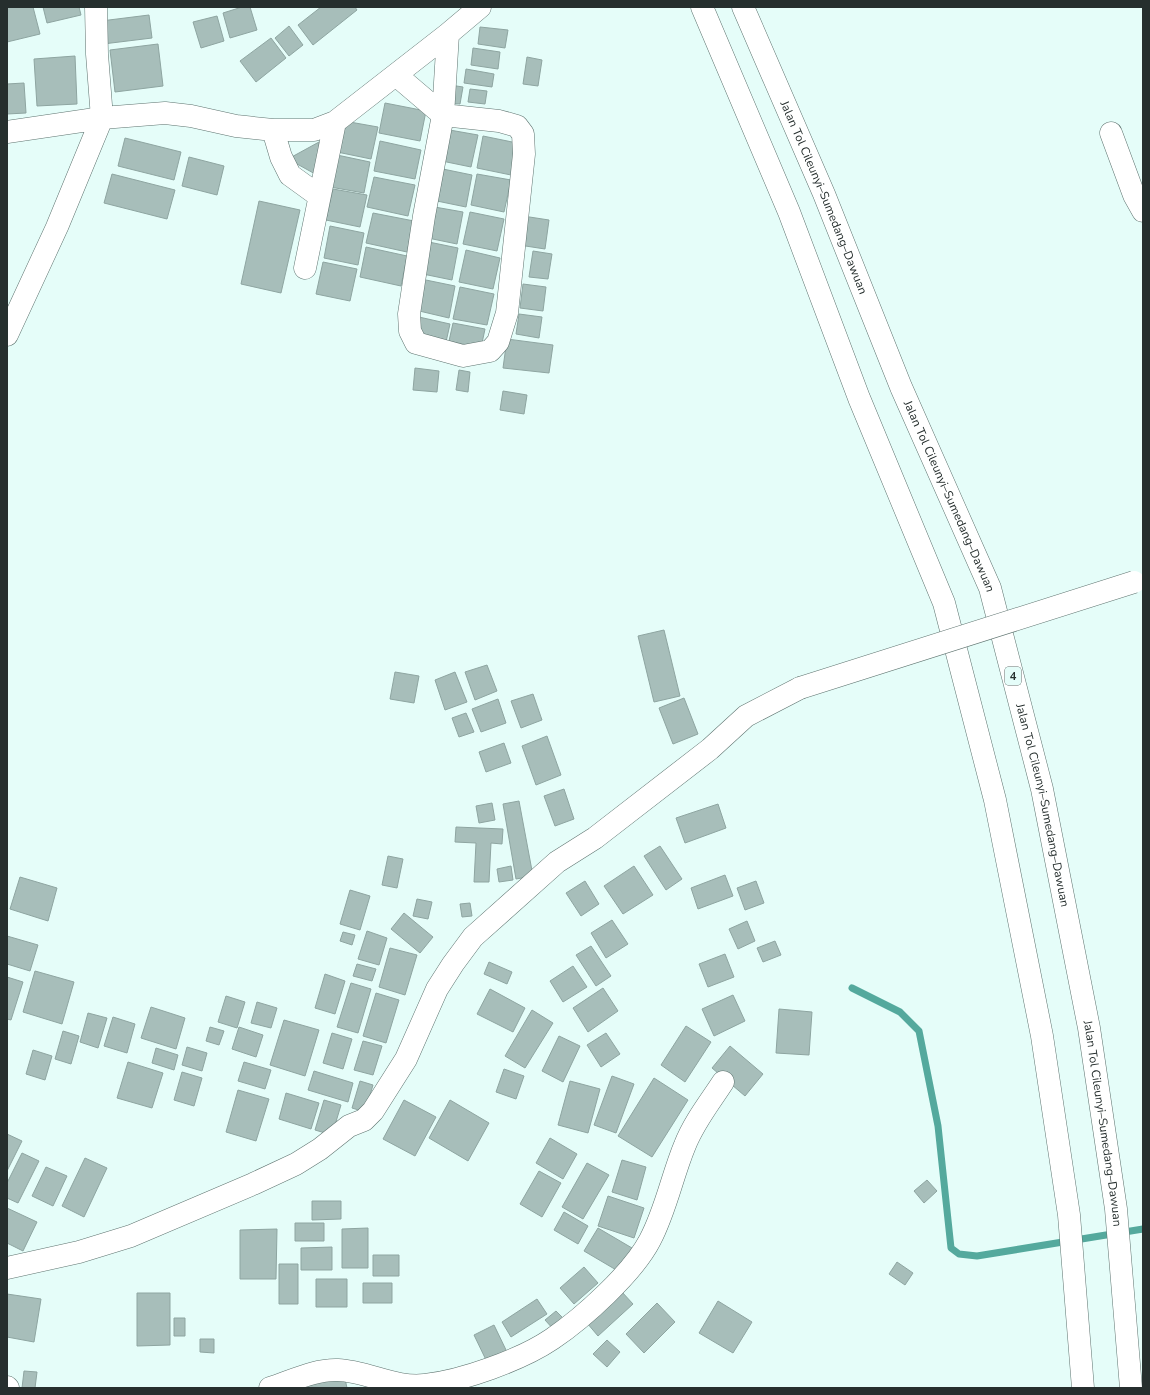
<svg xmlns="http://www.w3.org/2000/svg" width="1150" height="1395" viewBox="0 0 1150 1395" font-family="'Nunito Sans',sans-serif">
  <rect width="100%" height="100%" fill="#e5fdf9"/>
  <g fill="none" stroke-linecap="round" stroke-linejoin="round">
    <!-- stream -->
    <path stroke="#54a99d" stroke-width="7" d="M852,988l48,24 19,19 19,95 13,122 8,6 18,2 166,-27"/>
  </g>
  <!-- building -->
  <path fill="#a7beba" stroke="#8ea5a1" d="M7,7h26l7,27 -33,8z
    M43,7h36l2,8 -34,8z
    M242,7h8l7,23 -27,8 -7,-25z
    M321,7h34l2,3 -44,35 -15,-20z
    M149,15l3,23 -49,6 -2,-23z
    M217,16l7,25 -23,7 -8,-26z
    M289,26l14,19 -14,11 -14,-18z
    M480,27l28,3 -3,18 -27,-4z
    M271,38l15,20 -30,24 -16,-21z
    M158,44l5,42 -48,6 -5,-42z
    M473,48l27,4 -2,17 -27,-4z
    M75,56l2,48 -40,2 -3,-47z
    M527,57l15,3 -4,26 -15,-2z
    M466,69l28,5 -2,13 -28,-4z
    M24,83l2,30 -19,1v-30z
    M450,85l13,2 -3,17 -13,-1z
    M470,89l17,2 -2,13 -17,-2z
    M385,103l41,8 -6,30 -41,-8z
    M344,121l34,6 -7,32 -34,-7z
    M444,129l34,6 -7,32 -34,-7z
    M483,136l34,7 -6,32 -34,-7z
    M125,138l56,14 -7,28 -56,-14z
    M380,141l41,9 -6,29 -41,-8z
    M319,142l-2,33 -29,-16z
    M337,155l33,7 -6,31 -34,-6z
    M189,157l35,9 -7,29 -35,-9z
    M438,168l34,7 -6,32 -34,-7z
    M112,174l63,16 -8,29 -63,-16z
    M477,174l34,6 -7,32 -33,-7z
    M374,177l41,8 -7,31 -41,-9z
    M333,189l34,6 -7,32 -34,-7z
    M259,201l41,9 -19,83 -40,-9z
    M429,206l34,6 -6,32 -34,-7z
    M470,212l34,7 -7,32 -34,-7z
    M373,213l41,8 -7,31 -41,-9z
    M523,216l26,4 -4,29 -26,-4z
    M330,226l34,7 -6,32 -34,-7z
    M424,241l34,7 -6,32 -34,-7z
    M366,247l41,9 -6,30 -41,-9z
    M466,250l34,8 -7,31 -34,-7z
    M533,251l19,3 -4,25 -19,-2z
    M323,262l34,7 -7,32 -34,-7z
    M421,279l34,7 -6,32 -34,-8z
    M523,284l23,3 -3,24 -23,-3z
    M460,287l34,7 -7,31 -34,-6z
    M519,314l23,3 -3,21 -23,-4z
    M419,317l31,7 -4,18 -31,-6z
    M453,323l32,6 -4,19 -32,-7z
    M507,339l46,6 -4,28 -46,-5z
    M415,368l24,3 -2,21 -24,-2z
    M459,370l11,2 -2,20 -12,-2z
    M503,391l24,4 -3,19 -24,-4z
    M664,630l16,66 -26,6 -16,-66z
    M487,665l10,26 -22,9 -10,-28z
    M395,672l24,4 -5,27 -24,-4z
    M455,672l12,30 -22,8 -10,-30z
    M533,694l9,26 -21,8 -10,-27z
    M684,698l14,36 -25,10 -14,-36z
    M498,699l8,24 -25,9 -9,-23z
    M466,713l8,19 -15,5 -7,-19z
    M547,736l14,39 -25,10 -14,-39z
    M504,743l7,20 -25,9 -7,-20z
    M564,789l10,30 -19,7 -11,-30z
    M519,801l14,75 -17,3 -13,-75z
    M492,803l3,17 -16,3 -3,-17z
    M718,804l8,24 -41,15 -9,-25z
    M456,827l47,2 -1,15 -11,-1 -2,39h-15l2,-39 -21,-1z
    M660,846l22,33 -16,11 -22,-34z
    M388,856l15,3 -6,29 -15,-3z
    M511,866l2,14 -14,2 -2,-13z
    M634,866l19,29 -30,19 -19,-28z
    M725,875l8,21 -35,13 -7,-21z
    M20,877l37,11 -9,33 -38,-12z
    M585,881l14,23 -18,12 -15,-23z
    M756,881l8,22 -19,7 -8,-22z
    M350,890l20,6 -10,34 -20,-6z
    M417,899l15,3 -4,17 -15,-3z
    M470,903l2,13 -10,1 -2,-13z
    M404,913l29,24 -13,16 -29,-24z
    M612,920l16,24 -22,14 -15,-25z
    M747,921l8,20 -17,8 -9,-20z
    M367,931l20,7 -8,27 -21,-6z
    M343,932l12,3 -3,10 -12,-4z
    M7,936l31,9 -8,26 -23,-7z
    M775,941l6,14 -18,7 -6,-14z
    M591,946l20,30 -15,10 -20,-31z
    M390,948l27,7 -12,40 -26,-8z
    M725,954l9,23 -26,10 -9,-23z
    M489,962l23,10 -5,12 -23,-10z
    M357,964l19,5 -4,12 -19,-5z
    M573,966l14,21 -24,15 -13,-21z
    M35,971l39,11 -12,42 -39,-12z
    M325,974l20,7 -10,33 -20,-6z
    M7,977l16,5 -12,38 -4,-1z
    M351,983l20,6 -13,44 -21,-6z
    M603,988l15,23 -30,21 -15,-24z
    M490,989l35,19 -12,24 -36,-18z
    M376,993l23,7 -13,43 -23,-7z
    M733,995l12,26 -31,15 -12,-27z
    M226,996l19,6 -8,26 -19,-6z
    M257,1002l20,6 -6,20 -20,-5z
    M151,1007l34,11 -9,31 -35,-11z
    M779,1009l33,3 -3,43 -33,-2z
    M532,1010l21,13 -28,45 -20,-12z
    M88,1013l19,5 -9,30 -18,-6z
    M113,1017l22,7 -8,29 -23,-7z
    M284,1020l35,10 -14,46 -35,-11z
    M686,1026l25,16 -26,40 -24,-17z
    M210,1027l14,4 -5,14 -13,-4z
    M239,1027l24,8 -7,22 -24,-8z
    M63,1031l16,5 -8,28 -16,-5z
    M332,1033l20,6 -9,30 -20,-6z
    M606,1033l14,21 -19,13 -14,-22z
    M559,1036l21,10 -17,36 -21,-11z
    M363,1041l19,5 -9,29 -19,-5z
    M730,1046l33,28 -18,22 -33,-28z
    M187,1047l20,6 -5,18 -20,-6z
    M156,1048l22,7 -4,15 -22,-7z
    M33,1050l19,6 -7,24 -19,-6z
    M128,1062l35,11 -11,35 -35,-10z
    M244,1062l27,8 -6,19 -27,-8z
    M504,1069l20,7 -8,23 -20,-7z
    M314,1071l39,12 -5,19 -40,-12z
    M182,1072l20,6 -8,28 -20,-6z
    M612,1076l22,8 -18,49 -22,-8z
    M654,1078l34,22 -36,57 -34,-21z
    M360,1081l13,4 -8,27 -13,-4z
    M570,1081l30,8 -12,44 -30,-8z
    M238,1090l31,9 -13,42 -30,-9z
    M286,1093l33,10 -8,26 -32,-10z
    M324,1100l17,5 -9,30 -17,-5z
    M404,1100l32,17 -21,39 -32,-17z
    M450,1100l39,23 -21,38 -39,-23z
    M7,1134l15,7 -15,30z
    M550,1138l27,16 -14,25 -27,-16z
    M22,1153l17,8 -21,42 -11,-5v-15z
    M85,1158l22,10 -23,49 -22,-11z
    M622,1160l24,7 -9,33 -25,-8z
    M587,1163l22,12 -26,44 -21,-12z
    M46,1167l21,9 -14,30 -21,-10z
    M539,1171l22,12 -19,34 -22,-13z
    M927,1180l10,11 -13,12 -10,-12z
    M608,1196l36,12 -10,30 -36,-12z
    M312,1201h29v18l-29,1z
    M7,1208l30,14 -14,29 -16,-8z
    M564,1212l24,14 -10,18 -24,-14z
    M295,1223h29v18h-29z
    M368,1228v40h-26v-39z
    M598,1228l34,20 -14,23 -34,-20z
    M277,1229l-1,50h-36v-49z
    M332,1247v23h-31v-22z
    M373,1255h26v21h-26z
    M897,1262l16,11 -8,12 -16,-11z
    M279,1264h19v40h-19z
    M584,1267l14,16 -24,21 -14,-16z
    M316,1279h31v28h-31z
    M363,1283h29v20h-29z
    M622,1292l11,12 -35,32 -11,-13z
    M137,1293h33v52l-33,1z
    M7,1294l34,5 -7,43 -27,-5z
    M537,1299l10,15 -36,23 -9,-15z
    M718,1301l34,21 -19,31 -34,-20z
    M657,1303l18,19 -31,31 -18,-19z
    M556,1311l10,10 -11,10 -10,-11z
    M174,1318h11v18h-11z
    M494,1325l13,27 -20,10 -13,-27z
    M200,1339h14v14l-14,-1z
    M607,1340l13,12 -13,15 -14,-13z
    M24,1371l13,1 -2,16h-13z
    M344,1374l3,14h-47z"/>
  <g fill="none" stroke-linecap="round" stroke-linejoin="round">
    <!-- street casing -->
    <g stroke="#5f7470" stroke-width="23">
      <path id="street" d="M396,75l47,40 56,6 18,5 6,8 1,20 -17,159 -9,29 -8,9 -27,5 -47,-13 -6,-12 -1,-17 15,-98 19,-101 5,-81
        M273,130l8,27 9,18 29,21
        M7,132l95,-14 63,-5 26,3 45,10 37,4h41l21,-8 113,-88 32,-27
        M1111,133l23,62 9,16
        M305,268l30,-146
        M7,335l50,-108 45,-109 -5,-64 -1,-47
        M7,1268l72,-16 52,-16 122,-52 43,-20 24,-15 29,-23 15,-6 9,-9 33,-52 31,-70 16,-25 20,-27 84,-75 38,-24 115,-89 36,-33 54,-28
        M7,1387l1,1
        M270,1388c22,-7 45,-19 68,-18 29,1 58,19 87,15 37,-4 96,-25 127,-46 31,-21 81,-66 98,-99 16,-30 22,-64 35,-95 9,-23 25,-43 38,-63"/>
    </g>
    <!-- highway casing -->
    <g stroke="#5f7470" stroke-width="23">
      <g id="highway">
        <path d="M702,7l87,205 70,186 85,205 51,197 47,236 27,179 14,173"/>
        <path id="s1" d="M743,7l81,187 77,193 89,201 52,201 47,239 27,181 15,179"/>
      </g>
    </g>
    <!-- street -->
    <use href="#street" stroke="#fff" stroke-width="22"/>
    <!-- highway -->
    <use href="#highway" stroke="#fff" stroke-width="22"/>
    <!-- street-bridge casing -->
    <g stroke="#5f7470" stroke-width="23" stroke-linecap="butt">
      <path id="street-bridge" d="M800,688l334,-106"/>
    </g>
    <!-- street-bridge -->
    <use href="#street-bridge" stroke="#fff" stroke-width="22"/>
  </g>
  <g text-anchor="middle" stroke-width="4" stroke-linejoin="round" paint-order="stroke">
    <!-- shield labels -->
    <rect fill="#e5fdf9" stroke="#5f6d6b" stroke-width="1" x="1005" y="667" width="16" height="18" rx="3"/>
    <g font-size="11" font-weight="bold" fill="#262f2e">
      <text x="1013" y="680">4</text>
    </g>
    <!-- street labels -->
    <g font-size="12" fill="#262f2e" stroke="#e5fdf9">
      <text dy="4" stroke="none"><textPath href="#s1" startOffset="207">Jalan Tol Cileunyi–Sumedang–Dawuan</textPath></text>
      <text dy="4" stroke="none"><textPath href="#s1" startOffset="531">Jalan Tol Cileunyi–Sumedang–Dawuan</textPath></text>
      <text dy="4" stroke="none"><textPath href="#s1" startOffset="855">Jalan Tol Cileunyi–Sumedang–Dawuan</textPath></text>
      <text dy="4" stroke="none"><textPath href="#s1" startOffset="1179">Jalan Tol Cileunyi–Sumedang–Dawuan</textPath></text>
    </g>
  </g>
  <!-- border -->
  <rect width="1150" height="1395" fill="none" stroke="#262f2e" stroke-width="16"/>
</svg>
